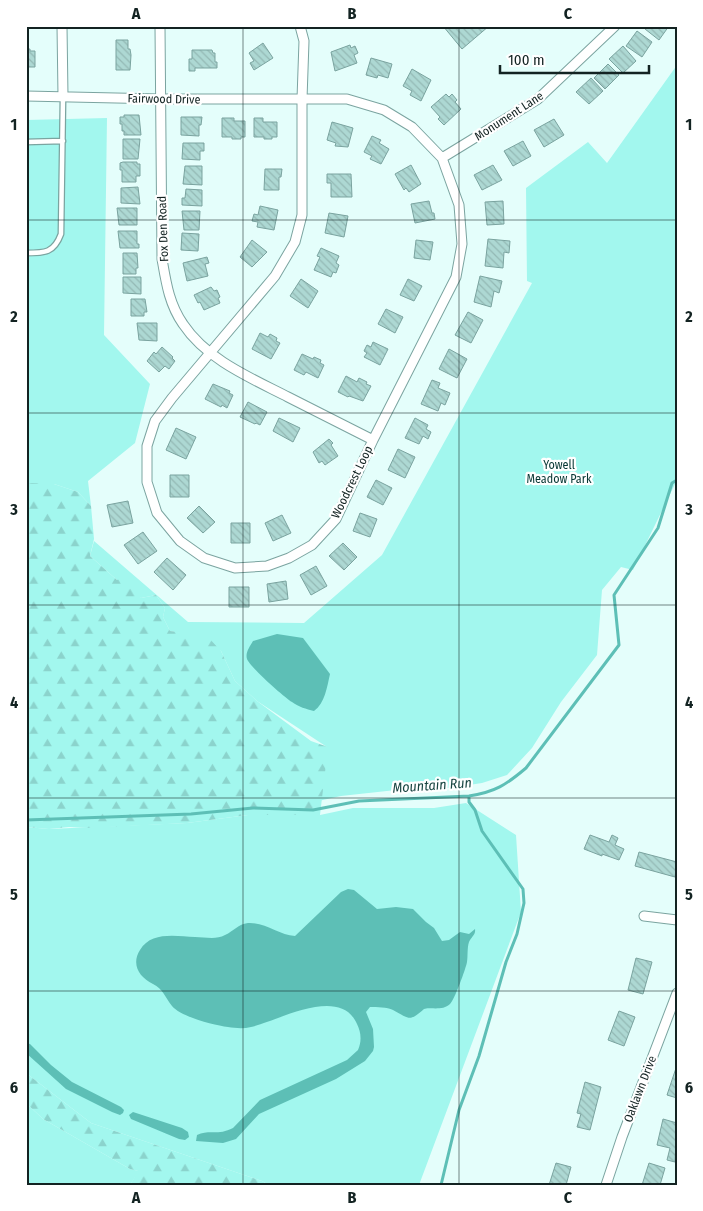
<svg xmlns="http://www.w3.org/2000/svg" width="703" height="1211" viewBox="0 0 703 1211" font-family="'Fira Sans Condensed',sans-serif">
  <defs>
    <pattern id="forest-firs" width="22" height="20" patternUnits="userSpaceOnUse" patternTransform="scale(1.25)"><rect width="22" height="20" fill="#a2f7ee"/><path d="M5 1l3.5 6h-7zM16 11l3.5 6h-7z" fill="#8bd3cc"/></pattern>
    <pattern id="building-back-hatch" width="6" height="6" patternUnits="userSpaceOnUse" patternTransform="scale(1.25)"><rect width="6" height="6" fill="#add8d3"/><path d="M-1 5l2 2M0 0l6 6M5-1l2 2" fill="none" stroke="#94b9b5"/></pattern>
  </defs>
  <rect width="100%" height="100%" fill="#e4fefb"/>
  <!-- green -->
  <path fill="#a2f7ee" d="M677,65v415l-44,90 -12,-3 -19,23 -5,65 -36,47 -29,46 -25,27 -25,8 -33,5 -53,2 -55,6 -32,7 18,-56 -70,-46 -22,-20 -14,-30 -36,-17 -15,-3 -7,-14 2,-9 -9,-13 -15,3 -24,-18 -27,-24 4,-15 94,81 116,1 78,-68 150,-272 -5,-2 -1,-93 62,-46 19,21z
    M107,118l-3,217 46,49 -15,59 -47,38 3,25 -13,-14 -24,-8h-28v-364z
    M466,803l50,32 5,77 -102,273h-150l-7,-4 -171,-58 -65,-50v-246l23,2 138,-6 61,-8h72l33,-7h81z
    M26,1103l17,16 87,50 9,2 -9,14h-104z"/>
  <!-- forest -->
  <path fill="url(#forest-firs)" d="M32,483l22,1 24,8 13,14 3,33 -4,17 27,24 8,-3 8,5 8,16 15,-3 9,13 -2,9 7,14 37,5 14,15 14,30 22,20 54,40 17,6 -8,68h-72l-61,8 -98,5 -20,-1 -20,2 -23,-2v-343z
    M26,1073l65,50 171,58 7,4h-139l8,-14 -8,-2 -87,-50 -17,-16z"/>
  <!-- water -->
  <path fill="#5dbfb6" d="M277,634l26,4 27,36c-3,13 -5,29 -16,37 -8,-2 -15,-4 -22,-9 -8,-5 -42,-35 -45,-43 -2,-6 3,-13 6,-18z
    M348,889l6,1 23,19 19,-2 17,2 13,13 8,6 8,13 7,-1 11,-8 9,2 6,-5c1,6 -4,8 -6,13 -2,6 -1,14 -2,20 -1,6 -13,39 -17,42 -7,7 -18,3 -26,5 -15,13 -14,10 -31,1 -6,-3 -16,-3 -23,-3l-4,5 7,17 1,18 -1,4 -8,10 -29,18 -77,35 -23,25 -13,4 -27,-2 1,-6c12,-6 21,1 36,-7l27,-28 87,-40 11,-10c4,-9 3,-18 -1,-26 -17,-39 -79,-3 -106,3 -8,2 -16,1 -23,0 -14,-2 -47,-10 -56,-21 -7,-9 -9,-17 -19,-22 -14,-7 -22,-20 -13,-34 11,-19 36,-14 55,-13 10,0 21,3 30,-2 9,-4 13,-11 23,-12 17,-1 31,12 47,13l46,-44z
    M26,1043l4,1 21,21 21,17 49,25 3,3 -1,3 -3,2 -8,-3 -46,-23 -40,-36z
    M133,1112l49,16 6,4 1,5 -4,3 -6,-1 -48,-20 -2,-4z"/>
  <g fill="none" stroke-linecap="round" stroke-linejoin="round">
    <!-- stream -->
    <path stroke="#5dbfb6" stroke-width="3" d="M26,820l165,-6 62,-6 60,2 46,-9 110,-5c26,-4 37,-11 57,-28l93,-123 -5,-50 44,-67 14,-45 5,-3
      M441,1185l18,-75 20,-54 27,-94 11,-28 7,-31 -1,-14 -41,-58 -7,-21 -6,-8v-6"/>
  </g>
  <!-- building -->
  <path fill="url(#building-back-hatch)" stroke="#7aa39f" d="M443,26h46l-27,23z
    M646,26h23l-10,14 -14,-11z
    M637,31l15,11 -10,15 -16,-11z
    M116,40h12v9h2l1,6 -1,15h-14z
    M263,43l10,15 -19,12 -4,-7 4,-2 -5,-8z
    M350,45l1,3 4,-2 3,7 -4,2 3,8 -22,8 -4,-19z
    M623,46l13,15 -13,12 -14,-14z
    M26,49h4v2h5v16h-9z
    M192,50h20l1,3h2v9h2v6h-22v3h-6v-12h3z
    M371,58l21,6 -4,14 -10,-3 -1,3 -11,-3z
    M608,64l11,11 -14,14 -11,-11z
    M412,69l19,11 -10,21 -11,-6 2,-4 -9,-5z
    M591,78l12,13 -14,13 -13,-12z
    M446,94l3,3 3,-3 5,6 -2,2 6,7 -17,16 -6,-6 2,-2 -9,-10z
    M124,115h15l2,20h-17v-4h-2v-7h-2v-7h4z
    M181,117h21l-1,8h-2v11l-18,-1z
    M222,118h12v3h11v16h-4v2h-9v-2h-10z
    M254,118h9v4h14v15h-5v2h-8v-2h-10z
    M554,119l10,16 -20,12 -10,-17z
    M332,122l21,6 -5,19 -13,-1 1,-3 -9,-3z
    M372,136l9,4 -2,3 10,6 -8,15 -11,-5 2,-3 -8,-4z
    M123,139h17l-2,20h-15z
    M523,141l8,15 -18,10 -9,-15z
    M183,143h21v8h-4v9l-18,-1z
    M123,162h14v2h3v12h-4v6h-14v-12h-2v-7z
    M411,165l10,19 -12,8 -3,-4 -2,2 -9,-16z
    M493,165l9,15 -20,10 -8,-15z
    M185,166h17v19l-19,-1z
    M265,169h17l-1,8h-2v13h-15z
    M327,174h24l1,23h-21v-14h-4z
    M138,187l2,17 -19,-1v-15z
    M186,189l16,1v16l-20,-1v-7h3z
    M429,201l3,12h2l1,6 -20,4 -4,-19z
    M503,201l1,23 -17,1 -2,-23z
    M260,206l18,4 -4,20 -17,-3 1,-5 -6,-1 2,-7 4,1z
    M117,208h20v17h-18z
    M182,211h18l-1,19h-15z
    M329,213l19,3 -4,21 -19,-4z
    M118,231h19v13h2v4h-19z
    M182,233l17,1 -1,17 -17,-1z
    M488,239l22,2 -1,12 -5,-1 -1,16 -18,-2z
    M252,240l15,12 -15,15 -12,-10z
    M416,240l17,2 -3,18 -16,-2z
    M321,248l18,8 -3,7 3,2 -3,8 -3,-1 -2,5 -17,-7 6,-13 -3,-1z
    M123,253h14l1,15h-2v6h-13z
    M207,257l2,6 -4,1 3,12 -21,5 -4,-18z
    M480,276l22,5 -3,12 -5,-2 -3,16 -17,-5z
    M123,277h18v17l-18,-1z
    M301,279l17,12 -10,17 -18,-12z
    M408,279l14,7 -8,15 -14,-6z
    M211,287l3,4 3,-1 3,7 -2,1 2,5 -16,7 -4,-8 -2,1 -4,-8z
    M131,299h14l2,13h-3v4h-13z
    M386,309l17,8 -8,16 -17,-9z
    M468,312l15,8 -12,23 -16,-8z
    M137,323h20v18l-18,-1z
    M260,333l8,4 2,-3 7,4 -1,3 4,2 -9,16 -19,-10z
    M373,342l15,7 -8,16 -16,-8 3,-4 -3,-2 3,-6 4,2z
    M162,347l11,10 -1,1 3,3 -6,8 -4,-3 -6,6 -12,-11 7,-9 2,2z
    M449,349l18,10 -10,19 -18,-9z
    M302,354l11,5 1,-2 7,3 -1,3 4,2 -6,13 -12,-6 -2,3 -10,-5z
    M346,376l11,6 2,-4 8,4 -1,2 5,2 -8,15 -14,-5 -1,1 -10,-5z
    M432,380l8,3 -2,5 12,5 -5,12 -4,-2 -3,8 -17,-7z
    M213,384l17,7 -1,2 4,2 -6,13 -5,-3 -1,2 -16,-8z
    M248,402l19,10 -7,13 -4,-2 -1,1 -15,-7z
    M279,418l21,10 -7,14 -20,-11z
    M415,418l13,7 -2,4 5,3 -3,7 -5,-3 -4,8 -14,-6z
    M176,428l20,9 -10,22 -20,-9z
    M329,439l4,4 -2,2 7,11 -13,9 -3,-4 -3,2 -6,-11z
    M398,449l17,8 -10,21 -17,-8z
    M170,475h19v22h-19z
    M376,480l16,8 -9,17 -16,-8z
    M128,501l5,22 -21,4 -5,-22z
    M199,506l16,16 -12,11 -16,-15z
    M360,513l17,6 -7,18 -17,-6z
    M282,515l9,18 -18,8 -8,-18z
    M231,523h19v20h-19z
    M143,532l14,19 -19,13 -14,-19z
    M343,543l14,14 -13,13 -15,-14z
    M167,558l19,17 -13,15 -19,-18z
    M316,566l11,20 -16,9 -11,-20z
    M286,581l2,18 -19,3 -2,-18z
    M229,587h20v20h-20z
    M590,835l19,7 3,-7 6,3 -3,7 9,4 -5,11 -17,-6v2l-18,-7z
    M639,852l38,10 -2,15 -40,-11z
    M636,958l16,4 -9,32 -15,-4z
    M619,1011l16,6 -11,29 -16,-6z
    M677,1065v33l-10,-3z
    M585,1082l16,5 -11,43 -13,-3 4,-13 -4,-1z
    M663,1119l14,4 -2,39 -8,-2 3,-12 -13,-3z
    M556,1163l15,4 -5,18h-17z
    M649,1163l16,5 -5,17h-18z"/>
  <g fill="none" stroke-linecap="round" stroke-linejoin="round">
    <!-- service casing -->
    <g stroke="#7ba4a0" stroke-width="7">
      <path id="service" d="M26,142l37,-1
        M26,253c19,0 28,0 35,-19l2,-137"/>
    </g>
    <!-- minor casing -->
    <g stroke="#7ba4a0" stroke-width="11">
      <path id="minor" d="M62,26l1,70
        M160,26l2,233c4,23 7,45 21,65 24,36 68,54 105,73 28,14 57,29 85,43
        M26,96l135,3h186l37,11 28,17 30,31 17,47 3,39 -6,33 -83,163 -37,79 -24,26 -23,13 -22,8 -32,2 -31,-10 -24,-17 -23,-28 -10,-31v-36l8,-25 17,-23 103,-122 20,-34 7,-27v-116l2,-58 -4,-15
        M442,158l96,-59 77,-73
        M644,916l33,4
        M606,1185l16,-48 55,-144"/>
    </g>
    <!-- service -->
    <use href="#service" stroke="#fff" stroke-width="4.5"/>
    <!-- minor -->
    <use href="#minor" stroke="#fff" stroke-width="9"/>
  </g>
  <!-- grid -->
  <path fill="none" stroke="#132322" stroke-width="1" stroke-opacity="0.55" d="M243,26v1159M459,26v1159M26,220h651M26,413h651M26,605h651M26,798h651M26,991h651"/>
  <g text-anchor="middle" stroke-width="4.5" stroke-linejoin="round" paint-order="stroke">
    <!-- street labels -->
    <g font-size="12" fill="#132322" stroke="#fff">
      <text transform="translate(164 99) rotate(1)" y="4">Fairwood Drive</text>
      <text transform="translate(509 116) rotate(-33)" y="4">Monument Lane</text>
      <text transform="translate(163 229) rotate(-92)" y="4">Fox Den Road</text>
      <text transform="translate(352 482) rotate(-64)" y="4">Woodcrest Loop</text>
      <text transform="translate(640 1089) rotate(-69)" y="4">Oaklawn Drive</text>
    </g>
    <!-- park labels -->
    <g font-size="12" fill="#073734" stroke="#fff">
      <text x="559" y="469">Yowell<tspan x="559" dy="14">Meadow Park</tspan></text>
    </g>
    <!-- water labels -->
    <g font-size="14" font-style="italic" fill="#174440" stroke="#fff">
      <text transform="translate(432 785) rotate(-4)" y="5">Mountain Run</text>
    </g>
  </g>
  <!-- border -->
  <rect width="703" height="1211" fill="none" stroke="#ffffff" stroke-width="55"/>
  <!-- scale -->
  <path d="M500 65v8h149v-8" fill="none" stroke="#132322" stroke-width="2.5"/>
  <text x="508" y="65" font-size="15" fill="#132322" stroke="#ffffff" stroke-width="4" paint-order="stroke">100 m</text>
  <rect x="28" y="28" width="648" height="1156" fill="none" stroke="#132322" stroke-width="2"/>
  <g font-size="16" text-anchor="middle" font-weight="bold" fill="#132322">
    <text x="136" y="19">A</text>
    <text x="352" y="19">B</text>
    <text x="568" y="19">C</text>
    <text x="14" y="130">1</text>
    <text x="689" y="130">1</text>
    <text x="14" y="322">2</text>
    <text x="689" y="322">2</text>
    <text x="14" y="515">3</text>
    <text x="689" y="515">3</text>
    <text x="14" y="708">4</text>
    <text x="689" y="708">4</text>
    <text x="14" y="900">5</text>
    <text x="689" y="900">5</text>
    <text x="14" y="1093">6</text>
    <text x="689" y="1093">6</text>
    <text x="136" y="1203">A</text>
    <text x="352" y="1203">B</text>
    <text x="568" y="1203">C</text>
  </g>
</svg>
